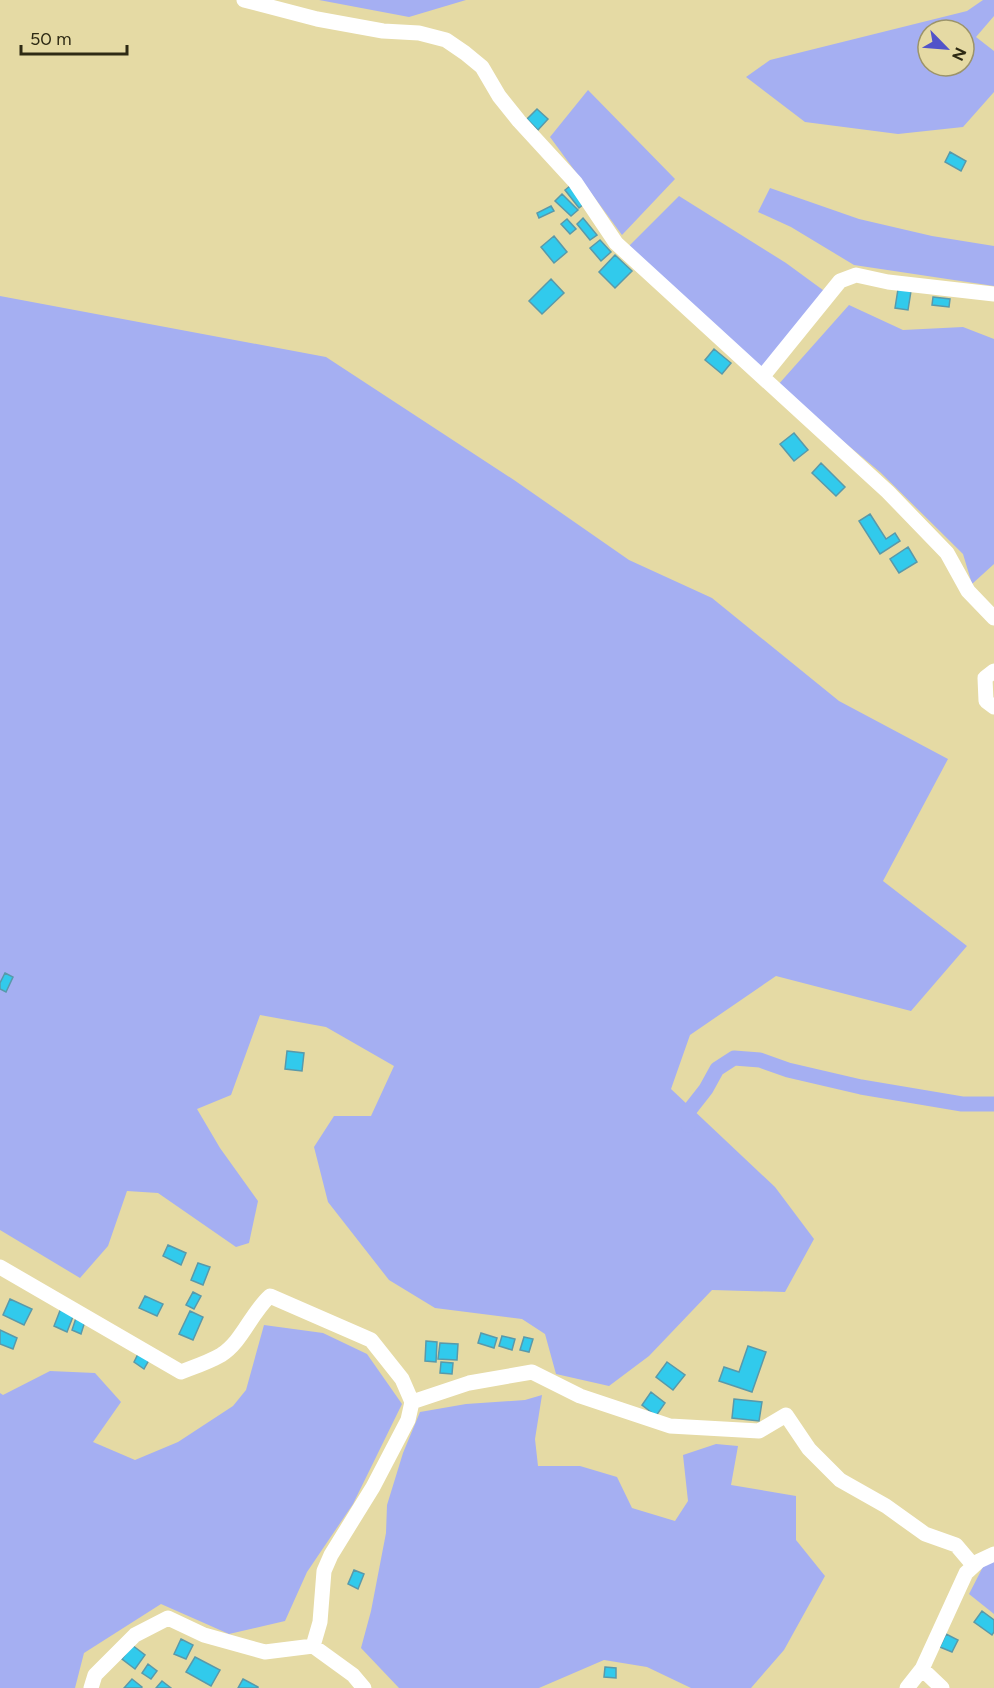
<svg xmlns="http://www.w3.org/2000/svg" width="994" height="1688" viewBox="0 0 994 1688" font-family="Figtree,sans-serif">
  <rect width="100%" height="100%" fill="#e5daa4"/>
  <!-- water -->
  <path fill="#a5aff2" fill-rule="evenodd" d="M319,0h147l-57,17z
    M983,0h11v16l-18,21 18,14v41l-31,35 -65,7 -93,-12 -59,-45 24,-17 197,-49zM928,30h36v36h-36z
    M588,90l87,89 -53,56 -72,-98z
    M770,188l89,31 73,17 62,10v40l-140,-21 -63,-38 -33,-15z
    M679,196l107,67 41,30 -64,77 -136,-122z
    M0,296l326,61 188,123 115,80 83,38 127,103 109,58 -65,122 84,65 -56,65 -135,-35 -86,59 -19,54 104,98 39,52 -29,53 -73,-2 -63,66 -40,30 -53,-12 -11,-40 -23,-15 -87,-11 -46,-28 -61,-78 -14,-55 20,-31h37l23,-50 -68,-39 -66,-12 -29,80 -34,14 23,39 38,53 -9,42 -13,4 -78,-54 -31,-2 -19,55 -28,32 -80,-48z
    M849,305l54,25 60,-3 31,12v225l-22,20 -9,-30 -83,-82 -103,-86z
    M264,1325l59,8 44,21 35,50 -49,100 -46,68 -22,49 -56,13 -68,-30 -77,49 -9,35h-75v-295l3,2 47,-24 45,2 26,29 -28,40 42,18 43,-18 55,-36 13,-16z
    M542,1395l-7,44 3,27h42l37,11 15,31 43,13 13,-20 -5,-46 33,-11 22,2 -7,39 65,11v44l29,36 -41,74 -33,38h-60l-44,-21 -43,-7 -65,28h-140l-38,-40 10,-37 15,-78 1,-28 16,-52 17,-41 46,-8 59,-4z
    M987,1559l7,3v52l-25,-20z"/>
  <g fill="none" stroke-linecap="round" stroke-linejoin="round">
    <!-- canal -->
    <path stroke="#a5aff2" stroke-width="15" d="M688,1125v-13l18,-23 11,-20 17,-11 26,2 28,10 73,17 101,17h32"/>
  </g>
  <!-- building -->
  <path fill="#31caec" stroke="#5999aa" stroke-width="1.5" d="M537,109l11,10 -10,11 -11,-11z
    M950,152l16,9 -5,10 -16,-9z
    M570,186l14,18 -5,4 -14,-18z
    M562,194l16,16 -7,6 -16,-15z
    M551,206l3,5 -15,7 -2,-5z
    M583,218l14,17 -7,5 -13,-16z
    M567,219l9,10 -6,5 -9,-10z
    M554,236l13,16 -13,11 -13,-16z
    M600,240l11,12 -10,9 -11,-13z
    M615,255l17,16 -17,17 -16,-16z
    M551,279l13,14 -22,21 -13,-13z
    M898,289l13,2 -3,19 -13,-2z
    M933,297l17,2 -1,8 -17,-2z
    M714,349l17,14 -9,11 -17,-14z
    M794,433l14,17 -14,11 -14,-17z
    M821,463l24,24 -9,9 -24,-23z
    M870,514l16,25 9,-6 5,8 -20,13 -21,-33z
    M908,547l9,15 -18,11 -9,-14z
    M5,973l8,4 -7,15 -6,-3v-6z
    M287,1051l17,2 -2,18 -17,-2z
    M168,1245l18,8 -5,12 -18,-9z
    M198,1263l12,4 -7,18 -12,-5z
    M193,1292l8,4 -7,13 -8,-4z
    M145,1296l18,8 -6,12 -18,-8z
    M10,1299l22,10 -8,16 -21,-10z
    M61,1308l13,6 -7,18 -13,-6z
    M190,1311l13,6 -10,23 -14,-6z
    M77,1315l9,3 -5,16 -9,-4z
    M0,1330l17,8 -4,11 -13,-5z
    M481,1333l16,5 -3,10 -16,-5z
    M502,1336l13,3 -3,11 -13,-4z
    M524,1337l9,2 -4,13 -9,-2z
    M426,1341l11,1 -1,20 -11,-1z
    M440,1343l18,1 -1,16 -19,-1z
    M748,1346l18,6 -14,40 -33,-11 5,-14 15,5z
    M138,1354l11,6 -5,9 -10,-7z
    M441,1362l12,1 -1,11 -12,-1z
    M667,1362l18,13 -12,15 -17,-13z
    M651,1392l14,11 -9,13 -14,-11z
    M734,1399l28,3 -3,19 -27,-3z
    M354,1570l10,4 -6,15 -10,-5z
    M982,1611l12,9v12l-2,3 -18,-13z
    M946,1634l12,6 -6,12 -12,-5z
    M181,1639l12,6 -7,14 -12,-5z
    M132,1645l13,10 -10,14 -13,-10z
    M195,1657l25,13 -9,16 -25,-14z
    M148,1664l9,7 -6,8 -9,-6z
    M605,1667l11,1v10l-12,-1z
    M132,1679l10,8 -1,1h-17z
    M243,1679l15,8v1h-20z
    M162,1681l9,7h-15z"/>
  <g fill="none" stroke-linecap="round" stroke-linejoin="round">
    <!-- minor -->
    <path stroke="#fff" stroke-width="15" d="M244,0l73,19 66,12 36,2 27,7 19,13 17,14 17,29 20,25 56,61 41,61 272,249 59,61 21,38 26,27
      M763,376l77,-95 16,-6 32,7 106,12
      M994,671l-9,7 1,23 8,6
      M0,1267l181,105c13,-5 28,-10 40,-17 21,-13 30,-42 49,-59l101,44 31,39 10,23 -4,18 -35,67 -42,68 -7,16 -4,51 -7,24 -48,6 -61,-17 -36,-17 -33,17 -40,40 -4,13
      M412,1402l57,-19 63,-11 48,24 90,30 89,5 27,-16 23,34 31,31 46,26 39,28 31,11 17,20
      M313,1646l40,29 11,13
      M922,1669l20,19
      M907,1688l15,-19 44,-96 13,-12 15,-7"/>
  </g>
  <!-- north arrow -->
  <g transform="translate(946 48) rotate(115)"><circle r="28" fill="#e5daa4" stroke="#9c946a" stroke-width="1.5"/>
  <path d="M0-4.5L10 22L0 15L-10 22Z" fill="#5153c9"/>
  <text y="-9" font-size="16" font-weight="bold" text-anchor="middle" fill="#2e2a14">N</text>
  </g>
  <!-- scale -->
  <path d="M21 45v9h106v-9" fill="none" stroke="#2e2a14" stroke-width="3"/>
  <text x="30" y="45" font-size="18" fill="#2e2a14" stroke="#e5daa4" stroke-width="4.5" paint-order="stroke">50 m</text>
</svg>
